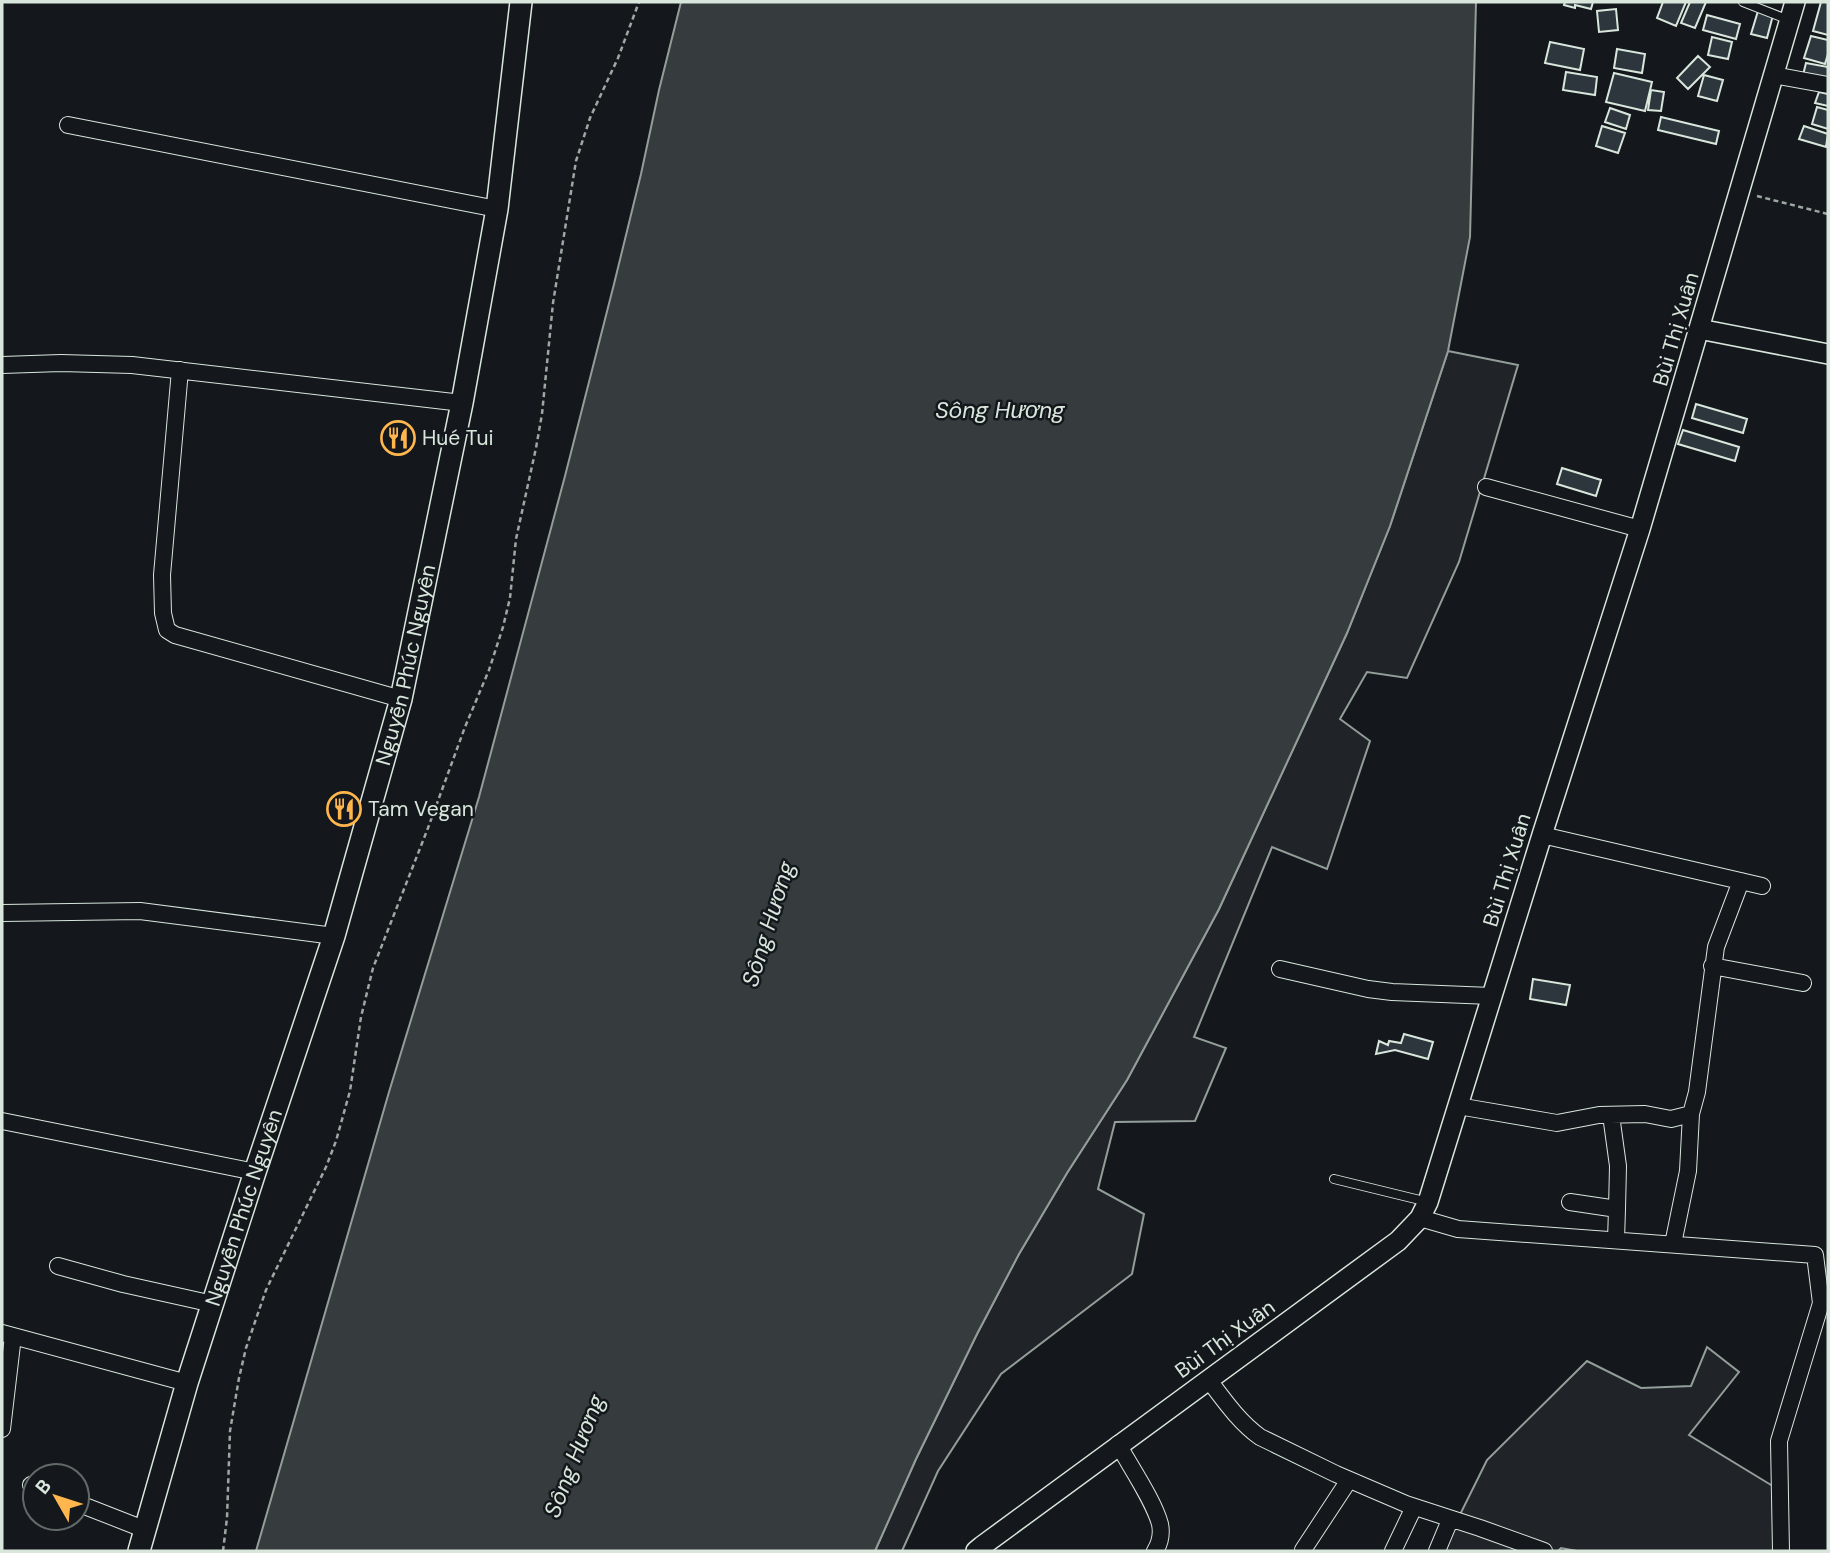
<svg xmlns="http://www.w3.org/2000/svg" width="1830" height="1553" viewBox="0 0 1830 1553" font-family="'DM Sans',sans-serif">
  <rect width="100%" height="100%" fill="#14181c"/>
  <!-- green -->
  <path fill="#202428" stroke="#939e99" stroke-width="2" d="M1448,351l70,14 -59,197 -52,116 -40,-6 -27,47 30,22 -43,128 -55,-22 -78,190 32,11 -31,73 -80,1 -17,67 46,25 -12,60 -131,100 -63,97 -36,80h-27l41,-92 61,-125 42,-80 48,-81 60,-93 92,-171 128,-276 43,-107z
    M1707,1347l32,25 -50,63 87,53 8,63h-207l-16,-3 -3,3h-116l45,-91 100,-99 54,27 50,-2z"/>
  <!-- water -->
  <path fill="#363b3e" stroke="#939e99" stroke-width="2" d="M681,2h795l-6,235 -22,114 -58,175 -43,107 -128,276 -92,171 -60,93 -48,81 -42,80 -61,125 -41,92h-619l133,-459 90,-295 86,-321 49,-192 27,-110 18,-84z"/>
  <!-- building -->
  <path fill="#2c363c" stroke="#d8e6dc" stroke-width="2" d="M1565,2h28l-2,7 -16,-4v3l-11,-3z
    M1663,2h23l-10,24 -19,-8z
    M1690,2h16l-11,26 -14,-5z
    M1821,2h7v33l-15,-4z
    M1616,9l2,21 -19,2 -2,-21z
    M1758,11l15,4 -6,23 -16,-4z
    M1707,15l33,9 -4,15 -33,-9z
    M1811,36l17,4v14l-3,10 -21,-6z
    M1712,37l20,5 -4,17 -20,-4z
    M1550,42l34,7 -4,21 -35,-7z
    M1617,49l28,5 -3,19 -28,-5z
    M1698,56l12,11 -22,22 -11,-11z
    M1806,63l22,4v13l-25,-5z
    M1566,72l31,5 -2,18 -32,-5z
    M1614,73l38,9 -7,29 -39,-9z
    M1704,75l19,5 -6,21 -19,-5z
    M1651,90l13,2 -3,19 -13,-1z
    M1819,92l9,2v12l-13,-3z
    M1817,107l11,3v19l-16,-5z
    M1610,108l20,7 -4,14 -21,-7z
    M1661,117l58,14 -3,13 -58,-14z
    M1602,126l23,7 -7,20 -22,-7z
    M1804,126l24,8 -2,13 -27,-8z
    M1696,404l51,15 -4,14 -51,-15z
    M1683,430l56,17 -4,14 -57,-17z
    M1562,468l39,12 -5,16 -39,-12z
    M1533,979l37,6 -4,20 -36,-6z
    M1404,1034l29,8 -5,17 -33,-9 -19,4 3,-13 9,4 1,-4 12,2z"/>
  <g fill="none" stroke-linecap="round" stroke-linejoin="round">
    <!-- service casing -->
    <g stroke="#d8e6dc" stroke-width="10">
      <path id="service" d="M1743,2l46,18
        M1334,1179l94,23"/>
    </g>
    <!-- minor casing -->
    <g stroke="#d8e6dc" stroke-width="18">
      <path id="minor" d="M1773,75l55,10
        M68,125l429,84
        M2,365l59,-2 71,2 330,38
        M180,370l-18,205 1,38 4,17 8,5 226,64
        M1486,487l154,42
        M1542,835l220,51
        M2,913l138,-2 194,25
        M1712,966l91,17
        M1280,969l88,20 24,3 99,4
        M1458,1106l99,17 42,-8 46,-1 26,5 20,-5 6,-22 19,-145 25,-66
        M1611,1115l7,51 -1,43
        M2,1121l253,51
        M1570,1202l47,7 -1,31
        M1420,1218l38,11 357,26 6,48 -42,138 2,110
        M1673,1244l15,-73 3,-57
        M58,1266l65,18 90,20
        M2,1333l185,50
        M1208,1379c16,21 31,43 52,58l76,37 70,30 74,24 64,23
        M2,1429l11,-93
        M1118,1444c12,22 36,57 42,80 2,10 0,19 -5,27
        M31,1485l4,1
        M77,1503l69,27
        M1303,1550l46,-70
        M1393,1551l21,-44
        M1437,1551l13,-31"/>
    </g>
    <!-- tertiary casing -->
    <g stroke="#d8e6dc" stroke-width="22">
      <path id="tertiary" d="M1699,329l129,25
        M976,1551l6,-5 416,-305 22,-23 8,-16 114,-367 98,-306 155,-527"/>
    </g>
    <!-- secondary casing -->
    <g stroke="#d8e6dc" stroke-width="24">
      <g id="secondary">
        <path id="s1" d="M139,1551l48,-168 68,-211 79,-236 67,-237 61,-296 35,-194 24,-207"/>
      </g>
    </g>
    <!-- path -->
    <path stroke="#9da8a2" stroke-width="2.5" stroke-dasharray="5 3.5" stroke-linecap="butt" d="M1757,196l71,18
      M223,1551l4,-33 3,-87 9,-53 7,-30 20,-58 60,-123 10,-26 14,-50 11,-74 12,-49 55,-140 37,-101 24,-57 14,-43 7,-29 6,-59 20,-91 6,-34 11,-111 23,-142 14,-43 28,-60 21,-56"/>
    <!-- service -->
    <use href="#service" stroke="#14181c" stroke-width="8"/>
    <!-- minor -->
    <use href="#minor" stroke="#14181c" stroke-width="16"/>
    <!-- tertiary -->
    <use href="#tertiary" stroke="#14181c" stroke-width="19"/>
    <!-- secondary -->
    <use href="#secondary" stroke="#14181c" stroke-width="21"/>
  </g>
  <!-- icons -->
  <defs>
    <g id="restaurant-ring" transform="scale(1.75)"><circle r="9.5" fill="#14181c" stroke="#ffb74d" stroke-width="1.5"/><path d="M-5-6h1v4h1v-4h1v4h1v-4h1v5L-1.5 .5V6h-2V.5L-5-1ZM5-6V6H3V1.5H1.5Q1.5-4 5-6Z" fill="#ffb74d"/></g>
  </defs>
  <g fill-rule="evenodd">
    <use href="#restaurant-ring" x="398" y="438"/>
    <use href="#restaurant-ring" x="344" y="809"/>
  </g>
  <g text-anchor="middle" stroke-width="5" stroke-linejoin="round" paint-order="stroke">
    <!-- street labels -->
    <g font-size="21" fill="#d8e6dc" stroke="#14181c">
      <text transform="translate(1676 329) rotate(-74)" y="7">Bùi Thị Xuân</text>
      <text dy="7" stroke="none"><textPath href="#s1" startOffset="926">Nguyễn Phúc Nguyên</textPath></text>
      <text transform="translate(1507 870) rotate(-73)" y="7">Bùi Thị Xuân</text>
      <text dy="7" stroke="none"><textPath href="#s1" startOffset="359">Nguyễn Phúc Nguyên</textPath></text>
      <text transform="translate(1225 1339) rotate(-36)" y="7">Bùi Thị Xuân</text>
    </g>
    <!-- poi labels -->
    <g font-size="21" fill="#d8e6dc" stroke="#14181c" text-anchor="start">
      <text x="422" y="445">Hué Tui</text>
      <text x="368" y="816">Tam Vegan</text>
    </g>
    <!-- water labels -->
    <g font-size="23" font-style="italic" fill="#d8e6dc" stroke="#14181c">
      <text x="1000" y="418">Sông Hương</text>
      <text transform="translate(768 924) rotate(-73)" y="8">Sông Hương</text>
      <text transform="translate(574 1456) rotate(-69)" y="8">Sông Hương</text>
    </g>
  </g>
  <!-- border -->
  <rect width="1830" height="1553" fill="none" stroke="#d8e6dc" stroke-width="7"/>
  <!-- north arrow -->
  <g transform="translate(56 1497) rotate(309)"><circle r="33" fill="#14181c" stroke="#626a69" stroke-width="2"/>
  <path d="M0-5L12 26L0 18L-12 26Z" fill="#ffb74d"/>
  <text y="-10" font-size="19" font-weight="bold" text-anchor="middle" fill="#d8e6dc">B</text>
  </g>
</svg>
